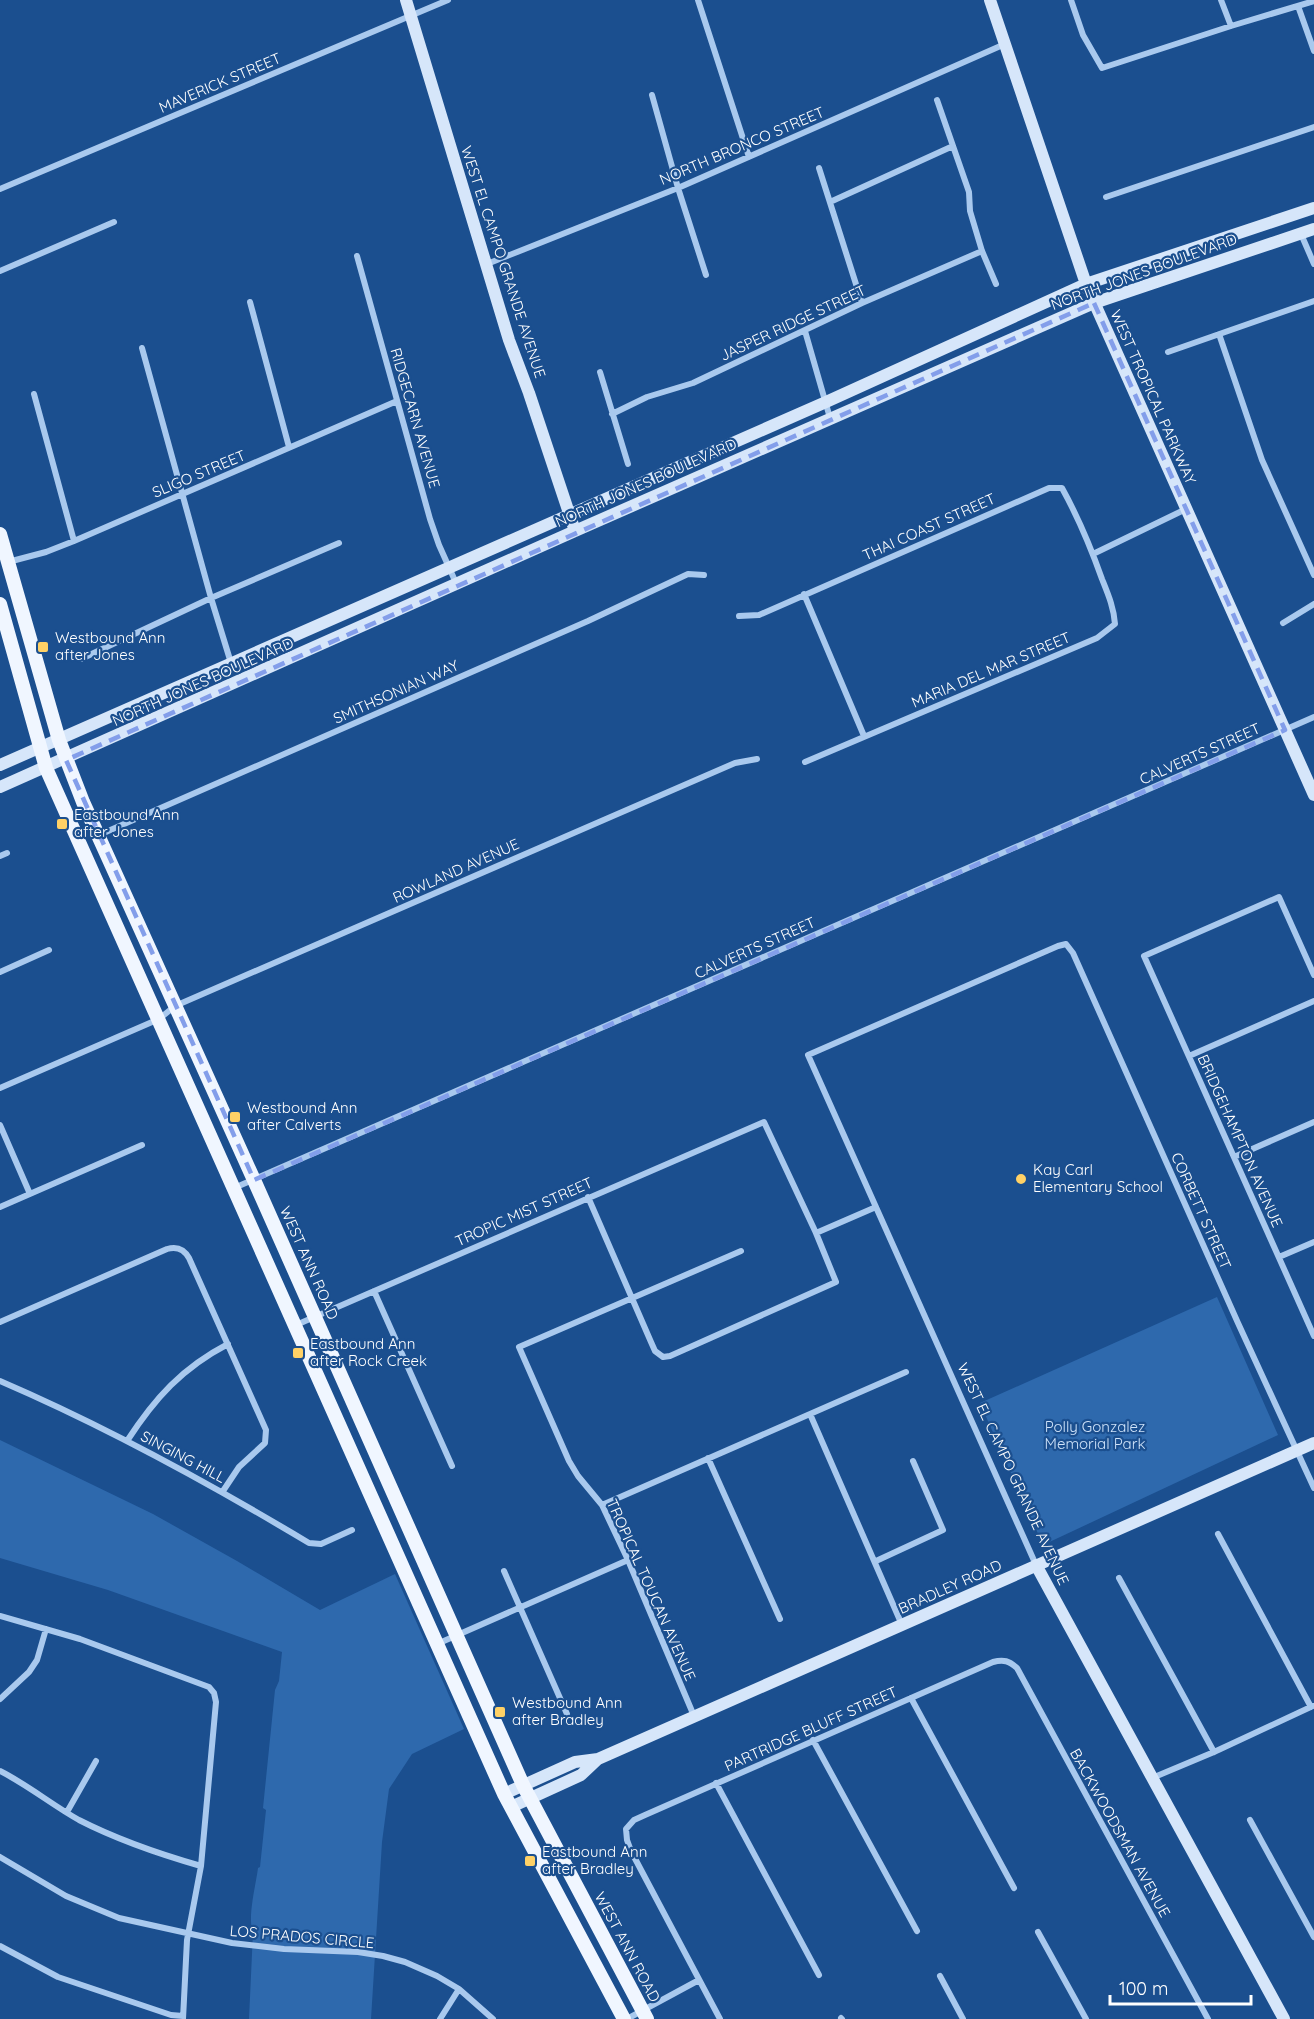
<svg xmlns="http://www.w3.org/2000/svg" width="1314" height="2019" viewBox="0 0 1314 2019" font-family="Quicksand,sans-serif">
  <rect width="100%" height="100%" fill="#1b4f8f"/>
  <!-- green -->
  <path fill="#2e69ad" d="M1217,1297l61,138 -235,110 -63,-142z
    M0,1440l153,74 84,47 83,49 75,-36 69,155 -52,25 -23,35 -7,53 -11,177h-122l4,-87c-6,-13 3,-48 5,-64l2,-1 6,-57 -3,-2 12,-118 4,-9 3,-29 -174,-62 -108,-32z"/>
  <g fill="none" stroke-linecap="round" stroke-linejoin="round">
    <!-- street -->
    <path stroke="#a9c9ee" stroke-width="6" d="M698,0l51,157
      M1071,0l12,35 19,33 129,-42 83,-25
      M1221,0l10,26
      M1298,6l16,45
      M652,95l26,93 28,87
      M937,100l32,92 1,19 12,40 14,33
      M819,168l43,135
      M0,189l448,-189
      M1106,197l208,-70
      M830,202l123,-56
      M1301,234l13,30
      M357,256l73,263 9,26 17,38
      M487,264l191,-76 327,-144
      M0,271l114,-49
      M250,302l39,145
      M805,331l25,87
      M1219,334l43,126 52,115
      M142,348l69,250 20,65
      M1168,352l146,-51
      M600,372l28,92
      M34,394l40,147
      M612,414l35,-17 46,-14 169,-80 120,-52
      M1093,554l93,-45
      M8,562l38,-10 28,-11 323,-140
      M804,594l60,142
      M739,616l20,-1 290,-127h13c16,29 29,60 40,91 6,15 12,29 13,45l-18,14 -292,124
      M1283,623l31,-19
      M81,659l130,-61 128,-55
      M99,835l489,-214 100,-47 16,1
      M0,856l7,-3
      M0,972l49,-22
      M1314,975l-35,-78 -135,59 170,380
      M1189,1056l125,-55
      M0,1088l159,-69 16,-13 560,-243 22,-4
      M0,1125l30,69
      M1234,1157l80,-35
      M234,1188l1080,-471
      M0,1207l142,-62
      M816,1233l60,-26
      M1279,1257l35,-15
      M374,1291l78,175
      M0,1322l167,-73c10,-3 17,0 22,9l77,172 -1,13 -26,24 -16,24
      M296,1325l468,-203 52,111 20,49 -148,66 -18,8 -7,1 -8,-6 -4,-9 -63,-145
      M0,1381c107,46 209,102 309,162l12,1 31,-14
      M810,1414l92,211
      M127,1441c28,-43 55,-73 101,-97
      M708,1458l72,161
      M602,1505l304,-133
      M1218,1534l93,173
      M876,1561l67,-31 -30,-69
      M1036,1565l-228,-510 250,-109 8,-2 7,9 165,370 76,165
      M504,1571l63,143
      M1119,1578l95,174
      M0,1616l80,23 129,48 5,6 2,9 -15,164 -14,74 -4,79
      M437,1644l191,-84
      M911,1698l103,190
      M0,1699l29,-27 8,-12 9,-31
      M694,1716l-66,-156 -26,-55 -24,-29 -9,-15 -50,-114 222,-96
      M813,1740l104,191
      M0,1771c28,14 52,34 79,49 39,20 80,34 122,46
      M1152,1778l62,-26 99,-46
      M716,1783l103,192
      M67,1812l29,-51
      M1250,1820l64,117
      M0,1857l66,39 53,22 113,25 52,6 74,3 25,4 22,6 32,14 22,13 34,30
      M1038,1932l48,87
      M0,1946l58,31 113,38 12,1
      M940,1976l23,43
      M841,2018l1,1
      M440,2019l19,-30
      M627,2019l72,-39
      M720,2019l-89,-168 -4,-11 -1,-11 8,-9 11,-5 348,-153c11,-3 16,-1 24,6l191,351"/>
    <!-- secondary -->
    <path stroke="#d6e6fa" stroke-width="12" d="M406,0l103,340 20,53 46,138
      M990,0l96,284 228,511
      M0,765l826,-363 260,-118 228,-76
      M0,787l575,-256 519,-228 220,-74
      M1036,1565l248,454
      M504,1794l71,-32 23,-3 716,-316
      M511,1807l70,-32 17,-16"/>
    <!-- primary -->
    <path stroke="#f0f6ff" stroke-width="14" d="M0,534l59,206 24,62 171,378 269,605 124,234
      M0,604l46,164 458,1026 120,225"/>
  </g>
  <!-- marked area -->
  <path fill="none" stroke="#839eea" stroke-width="4.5" stroke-dasharray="12 8" stroke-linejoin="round" d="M1094,303l191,427 -1031,450 -188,-420z"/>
  <!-- markers -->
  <g fill="#ffd166" stroke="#1b4f8f" stroke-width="2">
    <rect x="37" y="641" width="12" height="12" rx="3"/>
    <rect x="56" y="818" width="12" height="12" rx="3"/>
    <rect x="229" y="1111" width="12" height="12" rx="3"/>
    <circle cx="1021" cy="1179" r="6"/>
    <rect x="292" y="1347" width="12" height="12" rx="3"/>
    <rect x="494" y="1706" width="12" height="12" rx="3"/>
    <rect x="524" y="1855" width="12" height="12" rx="3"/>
  </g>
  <g text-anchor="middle" stroke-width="4.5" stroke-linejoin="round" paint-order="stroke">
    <!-- street labels -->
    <g font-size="15" fill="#fff" stroke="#1b4f8f">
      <text transform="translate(220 83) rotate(-23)" y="5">MAVERICK STREET</text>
      <text transform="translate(742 146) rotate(-23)" y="5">NORTH BRONCO STREET</text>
      <text transform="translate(503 262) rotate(72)" y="5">WEST EL CAMPO GRANDE AVENUE</text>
      <text transform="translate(1144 272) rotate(-20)" y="5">NORTH JONES BOULEVARD</text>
      <text transform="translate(793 323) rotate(-25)" y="5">JASPER RIDGE STREET</text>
      <text transform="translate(1153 397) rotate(66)" y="5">WEST TROPICAL PARKWAY</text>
      <text transform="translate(415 418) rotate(74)" y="5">RIDGECARN AVENUE</text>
      <text transform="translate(199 474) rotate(-23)" y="5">SLIGO STREET</text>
      <text transform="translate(646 483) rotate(-24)" y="5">NORTH JONES BOULEVARD</text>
      <text transform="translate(929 527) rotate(-24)" y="5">THAI COAST STREET</text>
      <text transform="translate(991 670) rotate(-23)" y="5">MARIA DEL MAR STREET</text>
      <text transform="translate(203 682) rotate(-24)" y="5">NORTH JONES BOULEVARD</text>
      <text transform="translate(396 692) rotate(-24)" y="5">SMITHSONIAN WAY</text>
      <text transform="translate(1200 754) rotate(-24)" y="5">CALVERTS STREET</text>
      <text transform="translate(456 871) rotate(-24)" y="5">ROWLAND AVENUE</text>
      <text transform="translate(755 948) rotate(-24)" y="5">CALVERTS STREET</text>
      <text transform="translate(1240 1141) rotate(66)" y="5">BRIDGEHAMPTON AVENUE</text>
      <text transform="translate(1201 1211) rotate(66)" y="5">CORBETT STREET</text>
      <text transform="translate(524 1212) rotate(-24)" y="5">TROPIC MIST STREET</text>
      <text transform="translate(309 1263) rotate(66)" y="5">WEST ANN ROAD</text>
      <text transform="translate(183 1457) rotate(28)" y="5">SINGING HILL</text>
      <text transform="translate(1013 1474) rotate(65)" y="5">WEST EL CAMPO GRANDE AVENUE</text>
      <text transform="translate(950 1587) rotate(-24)" y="5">BRADLEY ROAD</text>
      <text transform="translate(651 1590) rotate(66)" y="5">TROPICAL TOUCAN AVENUE</text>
      <text transform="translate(811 1729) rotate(-24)" y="5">PARTRIDGE BLUFF STREET</text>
      <text transform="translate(1120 1833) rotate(61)" y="5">BACKWOODSMAN AVENUE</text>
      <text transform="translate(302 1937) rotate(5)" y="5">LOS PRADOS CIRCLE</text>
      <text transform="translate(627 1947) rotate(62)" y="5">WEST ANN ROAD</text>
    </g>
    <!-- poi labels -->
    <g font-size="15" fill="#fff" stroke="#1b4f8f" text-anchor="start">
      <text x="55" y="643">Westbound Ann<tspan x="55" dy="17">after Jones</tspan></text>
      <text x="74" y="820">Eastbound Ann<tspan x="74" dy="17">after Jones</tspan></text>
      <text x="247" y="1113">Westbound Ann<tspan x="247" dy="17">after Calverts</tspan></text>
      <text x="1033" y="1175">Kay Carl<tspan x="1033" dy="17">Elementary School</tspan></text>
      <text x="310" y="1349">Eastbound Ann<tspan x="310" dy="17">after Rock Creek</tspan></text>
      <text x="512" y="1708">Westbound Ann<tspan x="512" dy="17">after Bradley</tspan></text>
      <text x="542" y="1857">Eastbound Ann<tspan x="542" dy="17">after Bradley</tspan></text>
    </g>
    <!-- park labels -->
    <g font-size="15" fill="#cfe3fa" stroke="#1b4f8f">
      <text x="1095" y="1432">Polly Gonzalez<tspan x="1095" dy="17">Memorial Park</tspan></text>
    </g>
  </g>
  <!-- scale -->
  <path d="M1110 1995v9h141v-9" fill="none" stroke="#ffffff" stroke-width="3"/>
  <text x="1119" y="1995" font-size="18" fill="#ffffff" stroke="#1b4f8f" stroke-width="4.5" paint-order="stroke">100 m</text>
</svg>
